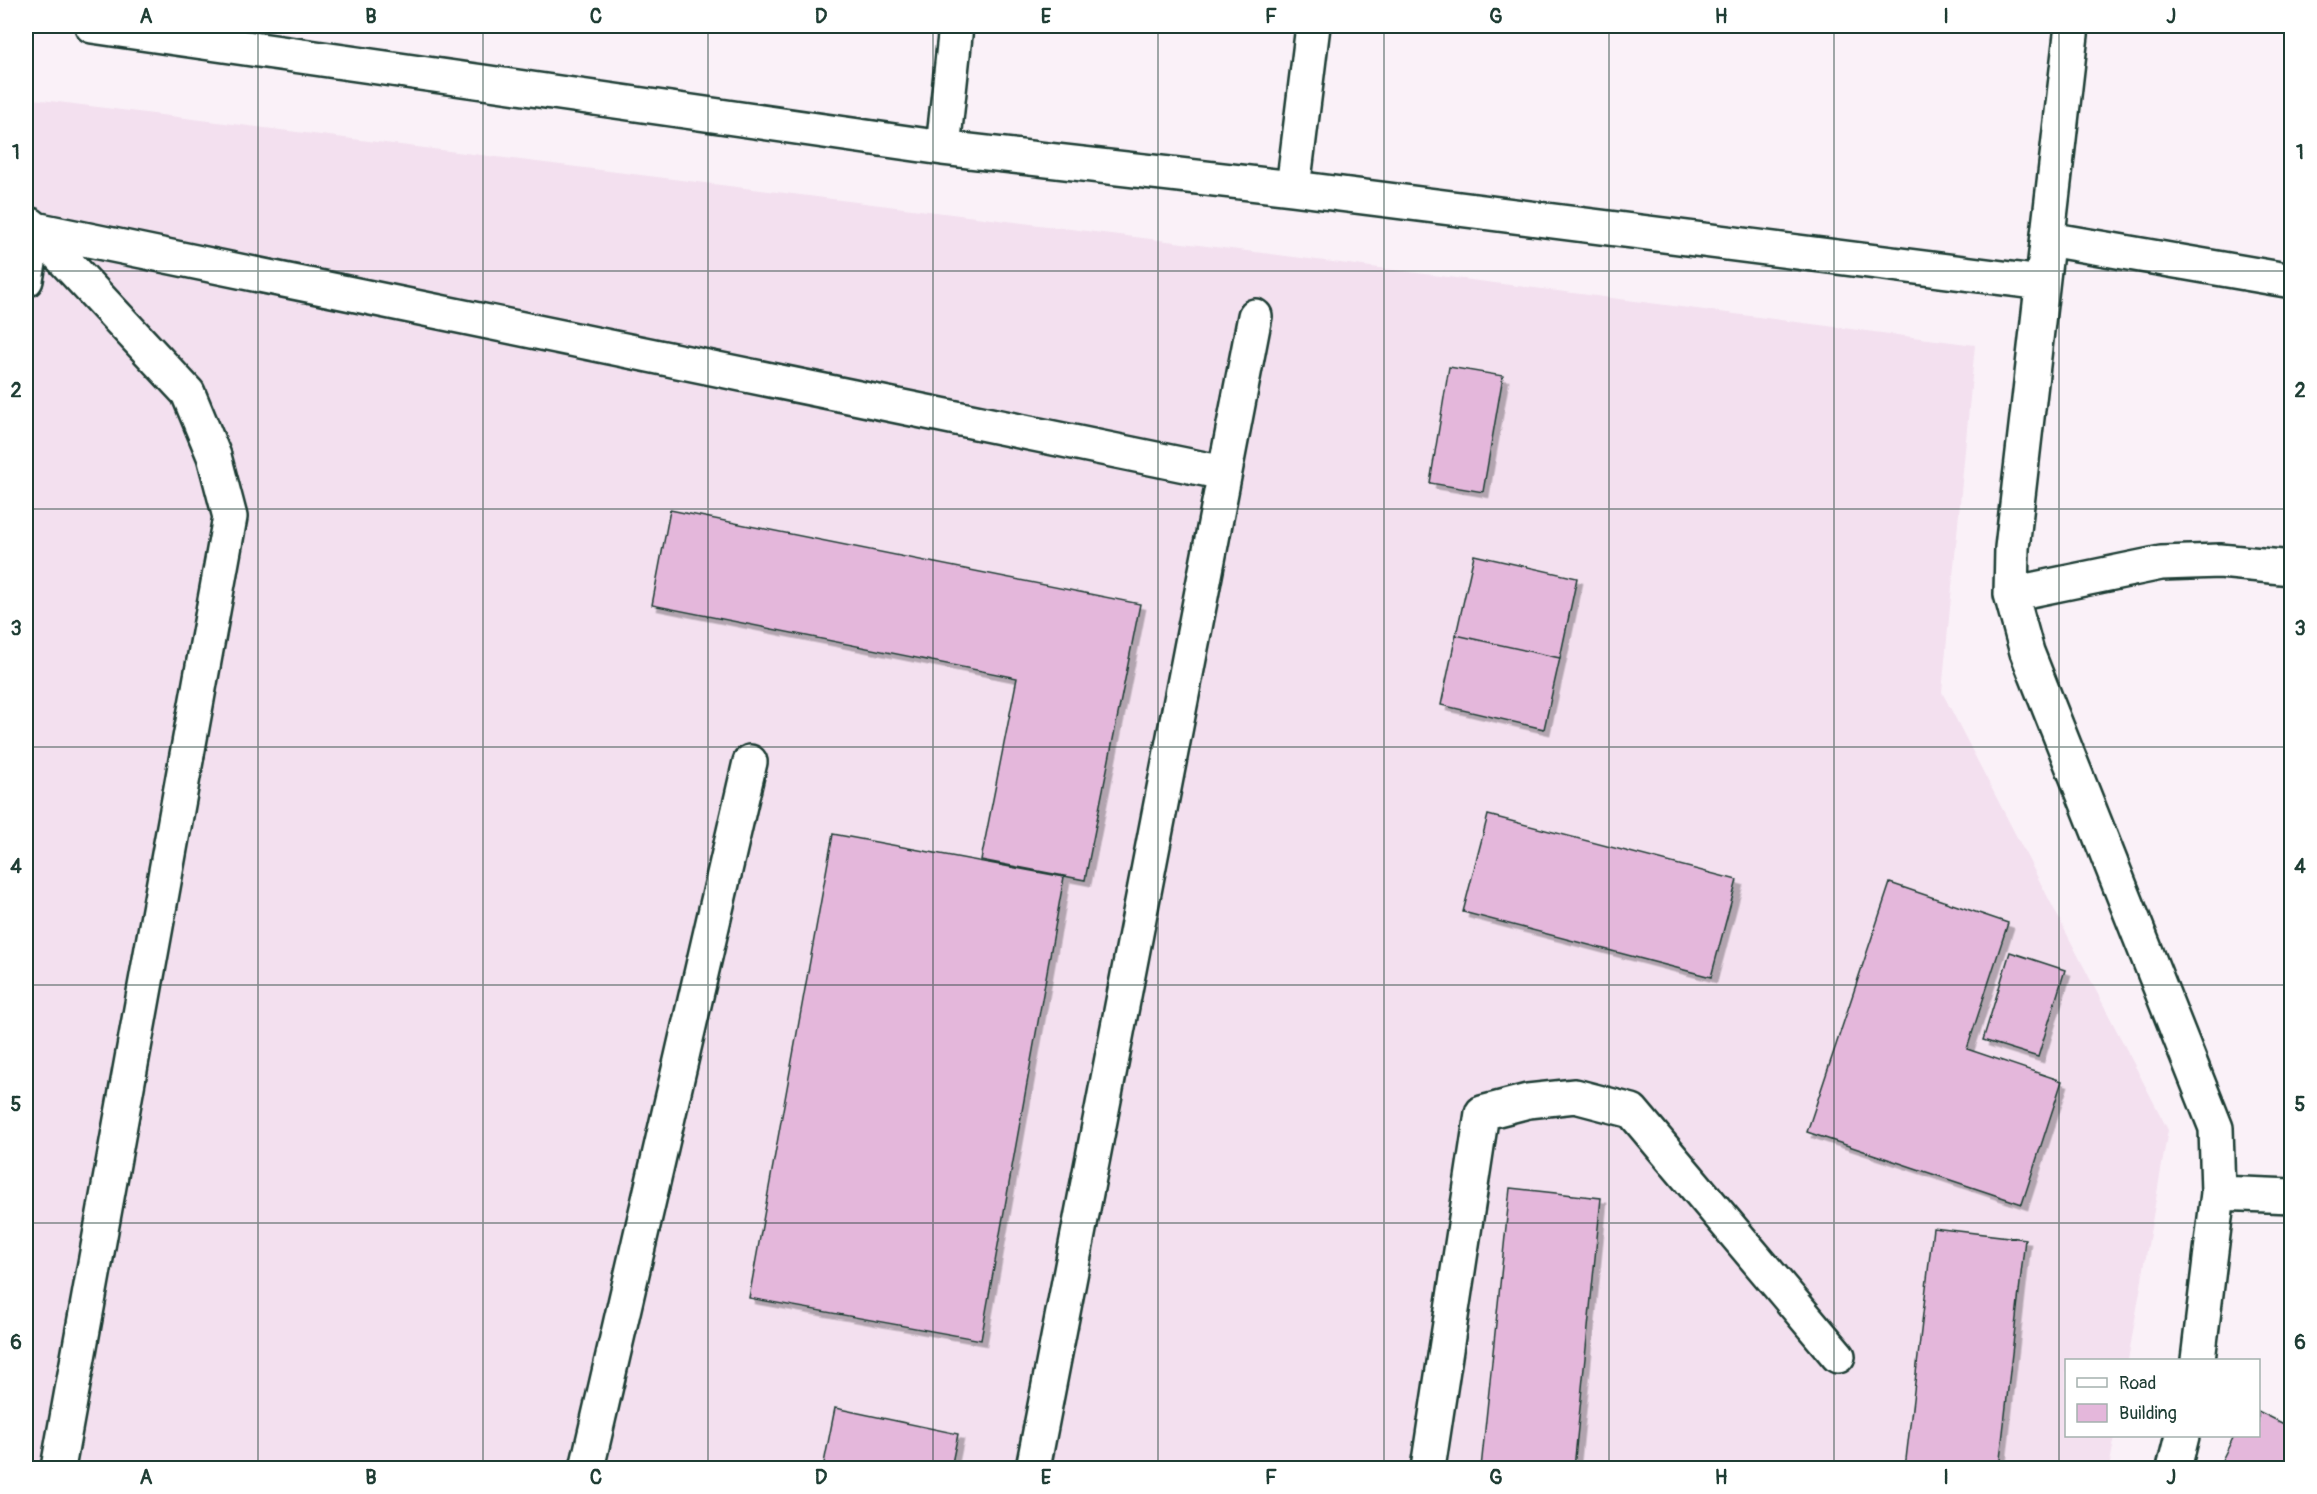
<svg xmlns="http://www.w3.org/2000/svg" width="2317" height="1494" viewBox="0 0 2317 1494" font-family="Pangolin,sans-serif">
  <defs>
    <filter id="shadow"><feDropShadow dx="5.5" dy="5.5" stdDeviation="0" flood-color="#0004"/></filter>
  </defs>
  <rect width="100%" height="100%" fill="#faf1f8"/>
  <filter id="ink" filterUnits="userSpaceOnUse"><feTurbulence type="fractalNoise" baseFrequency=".0167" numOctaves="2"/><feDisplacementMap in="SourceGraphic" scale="12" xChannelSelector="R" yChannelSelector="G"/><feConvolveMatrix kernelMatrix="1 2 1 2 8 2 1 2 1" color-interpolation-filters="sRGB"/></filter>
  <g filter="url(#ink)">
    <!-- built -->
    <path fill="#f3e0ef" d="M26,98l1237,155 712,92 -33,347 226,438 -40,230h-62v76h49l-6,32h-2083z"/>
    <!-- building -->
    <path fill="#e4b7db" stroke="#1f3d34" stroke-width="1.5" filter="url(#shadow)" d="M1449,367l54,9 -20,116 -53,-9z
      M670,510l470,94 -55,276 -104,-20 36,-182 -365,-73z
      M1474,555l103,23 -17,80 -104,-23z
      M1456,635l104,23 -16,71 -103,-24z
      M1488,815l249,65 -26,97 -248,-65z
      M833,834l231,43 -83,463 -232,-42z
      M1890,883l118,40 -41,126 95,32 -40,123 -215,-72z
      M2010,952l55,18 -27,87 -55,-17z
      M1510,1188l91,10 -27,270h-93z
      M1933,1228l92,11 -26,229h-94z
      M835,1408l123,26 -7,34h-128z
      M2258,1411l34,17v40h-74l16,-32h24z"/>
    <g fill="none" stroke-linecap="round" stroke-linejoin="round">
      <!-- minor casing -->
      <g stroke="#1f3d34" stroke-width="38">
        <path id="minor" d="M92,26l851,122 350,40 749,95
          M2072,26l-60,522 -1,46 16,58 189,476 2,65 -20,167
          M943,148l13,-122
          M1293,188l20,-162
          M31,225l4,4 1189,244
          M35,229l153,164 26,63 16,61 -172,951
          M2048,239l244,42
          M26,280l9,-51
          M2011,594l150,-31 59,-2 72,7
          M2218,1193l74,3
          M587,1468l163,-706
          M1033,1468l222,-1152
          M1428,1468l54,-355 46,-12 47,-5 57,15 206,245
          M2174,1468l8,-32"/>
      </g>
      <!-- minor -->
      <use href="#minor" stroke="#fff" stroke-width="33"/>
    </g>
  </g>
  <!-- grid -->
  <path fill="none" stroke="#1f3d34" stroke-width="1.5" stroke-opacity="0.55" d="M258,26v1442M483,26v1442M708,26v1442M933,26v1442M1158,26v1442M1384,26v1442M1609,26v1442M1834,26v1442M2059,26v1442M26,271h2266M26,509h2266M26,747h2266M26,985h2266M26,1223h2266"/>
  <!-- margin -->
  <rect width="2317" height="1494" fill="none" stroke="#fff" stroke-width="66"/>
  <!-- legend -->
  <rect x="2065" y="1359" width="195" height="78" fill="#ffffff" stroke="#a5b1ae" stroke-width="1.5"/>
  <rect x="2077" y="1378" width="30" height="9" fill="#ffffff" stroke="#a5b1ae" stroke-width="1.5"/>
  <text x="2119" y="1389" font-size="18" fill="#1f3d34">Road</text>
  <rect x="2077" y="1404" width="30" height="18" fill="#e4b7db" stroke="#a5b1ae" stroke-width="1.5"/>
  <text x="2119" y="1419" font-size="18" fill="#1f3d34">Building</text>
  <rect x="33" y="33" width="2251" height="1428" fill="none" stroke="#1f3d34" stroke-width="2"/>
  <g font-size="20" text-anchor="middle" font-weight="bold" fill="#1f3d34">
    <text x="146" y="23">A</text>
    <text x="371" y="23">B</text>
    <text x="596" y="23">C</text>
    <text x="821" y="23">D</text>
    <text x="1046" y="23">E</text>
    <text x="1271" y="23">F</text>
    <text x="1496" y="23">G</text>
    <text x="1721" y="23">H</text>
    <text x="1946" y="23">I</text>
    <text x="2171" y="23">J</text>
    <text x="16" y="159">1</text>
    <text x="2300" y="159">1</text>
    <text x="16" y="397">2</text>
    <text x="2300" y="397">2</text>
    <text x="16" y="635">3</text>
    <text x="2300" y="635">3</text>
    <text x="16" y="873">4</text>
    <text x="2300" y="873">4</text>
    <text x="16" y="1111">5</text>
    <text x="2300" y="1111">5</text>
    <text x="16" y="1349">6</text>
    <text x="2300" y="1349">6</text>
    <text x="146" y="1484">A</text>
    <text x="371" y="1484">B</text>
    <text x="596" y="1484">C</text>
    <text x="821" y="1484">D</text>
    <text x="1046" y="1484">E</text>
    <text x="1271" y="1484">F</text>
    <text x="1496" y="1484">G</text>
    <text x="1721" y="1484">H</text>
    <text x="1946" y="1484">I</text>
    <text x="2171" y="1484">J</text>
  </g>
</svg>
